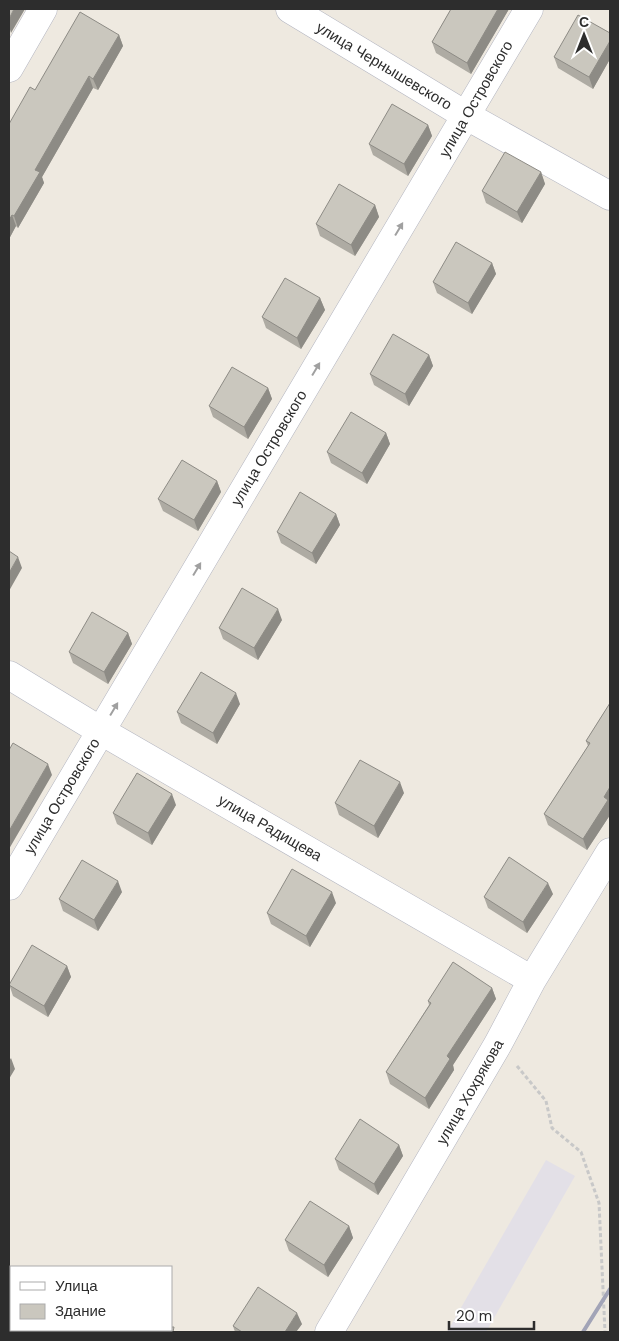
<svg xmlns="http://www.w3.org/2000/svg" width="619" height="1341" viewBox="0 0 619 1341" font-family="'DM Sans',sans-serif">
  <rect width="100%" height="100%" fill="#eee9e0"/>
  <!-- industrial -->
  <path fill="#e3e0e7" d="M546,1160l29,16 -89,156h-39z"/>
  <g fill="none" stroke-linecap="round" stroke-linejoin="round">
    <!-- minor casing -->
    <g stroke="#b3b5c0" stroke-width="29">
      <path id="minor" d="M290,9l177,107 143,80
        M9,68l34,-59
        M9,675l92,56 431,249
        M9,886l520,-877
        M329,1332l169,-288 34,-64 78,-128"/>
    </g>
    <!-- path -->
    <path stroke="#c8c8c8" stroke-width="3" stroke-dasharray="4 2.5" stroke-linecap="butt" d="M517,1066l29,35 6,27 29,24 18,51 6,129"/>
    <!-- minor -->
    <use href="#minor" stroke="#fff" stroke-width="28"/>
    <!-- rail -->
    <path stroke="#a2a4b7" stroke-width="4" d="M583,1332l27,-43"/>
  </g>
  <!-- wall -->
  <path fill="#aeaba3" d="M451,9h58l-38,65 -35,-21 -4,-11z
    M610,33v26l-17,30 -35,-21 -4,-11z
    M119,35l4,11 -25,44 -5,-2 -51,89 2,6 -26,45 -2,-2 -7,13v-115l26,-34z
    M428,125l4,11 -24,40 -35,-21 -4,-11z
    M541,172l4,12 -23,39 -36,-20 -4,-12z
    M375,205l4,12 -24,39 -35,-20 -4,-12z
    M492,263l4,11 -24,40 -35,-21 -4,-11z
    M320,298l5,12 -24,39 -35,-21 -4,-11z
    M429,355l4,11 -24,40 -35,-21 -4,-11z
    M268,388l4,11 -24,40 -35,-22 -4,-11z
    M386,433l4,11 -23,40 -36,-21 -4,-11z
    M217,481l4,11 -23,39 -35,-20 -5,-12z
    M336,514l4,11 -24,39 -35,-21 -4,-11z
    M282,620l-24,40 -35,-21 -4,-11z
    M128,633l4,11 -24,40 -35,-21 -4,-11z
    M610,703v112l-23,35 -39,-25 -4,-11 44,-68 -2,-5z
    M240,704l-23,40 -36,-21 -4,-11z
    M404,793l-26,45 -39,-23 -4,-12z
    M176,805l-24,40 -35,-21 -4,-11z
    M122,892l-24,39 -35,-20 -4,-12z
    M553,894l-26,39 -39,-25 -4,-11z
    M336,903l-26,44 -39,-23 -4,-11z
    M67,966l4,11 -23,40 -35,-21 -4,-12z
    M492,988l4,11 -43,66 1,5 -25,39 -39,-25 -4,-12 43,-67 -1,-4z
    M399,1145l4,11 -25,39 -39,-25 -4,-11z
    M349,1226l4,12 -25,39 -39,-26 -4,-11z
    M302,1324l-6,8h-61l-2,-6z"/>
  <!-- shaded-wall -->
  <path fill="#8d8b85" d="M14,9h11l-14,24 -2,-7v-7z
    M498,9h11l-38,65 -4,-11z
    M119,35l4,11 -25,44 -5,-11z
    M610,41v18l-17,30 -4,-12z
    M89,76l4,12 -51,89 2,6 -26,45 -4,-12 21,-46z
    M428,125l4,11 -24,40 -4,-12z
    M541,172l4,12 -23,39 -5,-11z
    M375,205l4,12 -24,39 -4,-11z
    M12,215l4,11 -7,13v-19z
    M492,263l4,11 -24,40 -4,-11z
    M320,298l5,12 -24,39 -4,-11z
    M429,355l4,11 -24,40 -4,-12z
    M268,388l4,11 -24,40 -4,-12z
    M386,433l4,11 -23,40 -5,-11z
    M217,481l4,11 -23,39 -4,-11z
    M336,514l4,11 -24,39 -4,-11z
    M18,557l4,11 -13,23v-18z
    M278,609l4,11 -24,40 -4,-12z
    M128,633l4,11 -24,40 -4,-12z
    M236,693l4,11 -23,40 -4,-11z
    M48,764l4,11 -43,74v-18z
    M400,782l4,11 -26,45 -4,-12z
    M610,787v28l-23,35 -4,-11 21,-42z
    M172,794l4,11 -24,40 -4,-12z
    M118,881l4,11 -24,39 -4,-11z
    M548,883l5,11 -26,39 -4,-11z
    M332,892l4,11 -26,44 -4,-11z
    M67,966l4,11 -23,40 -4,-11z
    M492,988l4,11 -43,66 1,5 -25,39 -4,-11 22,-42z
    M11,1058l4,11 -6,10v-18z
    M399,1145l4,11 -25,39 -4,-11z
    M349,1226l4,12 -25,39 -4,-12z
    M297,1313l5,11 -6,8h-11z
    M76,1330h6l-1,2h-6z"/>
  <!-- building -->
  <path fill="#cac7be" stroke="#8d8b85" d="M9,9h5l-5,10z
    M451,9h47l-31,54 -35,-21z
    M80,12l39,23 -26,44 -4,-3 -54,94 5,2 -26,44 -2,-1 -3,5v-96l21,-37 5,3z
    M578,15l32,18v8l-21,36 -35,-20z
    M392,104l36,21 -24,39 -35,-20z
    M505,152l36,20 -24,40 -35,-21z
    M339,184l36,21 -24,40 -35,-21z
    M456,242l36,21 -24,40 -35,-21z
    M285,278l35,20 -23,40 -35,-21z
    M393,334l36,21 -24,39 -35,-20z
    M232,367l36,21 -24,39 -35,-21z
    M351,412l35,21 -24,40 -35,-21z
    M182,460l35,21 -23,39 -36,-21z
    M300,492l36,22 -24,39 -35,-21z
    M9,551l9,6 -9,16z
    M242,588l36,21 -24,39 -35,-20z
    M92,612l36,21 -24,39 -35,-20z
    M201,672l35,21 -23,40 -36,-21z
    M610,703v84l-6,10 4,3 -25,39 -39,-25 46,-71 -4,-2z
    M13,743l35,21 -39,67v-81z
    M360,760l40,22 -26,44 -39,-23z
    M137,773l35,21 -24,39 -35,-20z
    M509,857l39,26 -25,39 -39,-25z
    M82,860l36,21 -24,39 -35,-21z
    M292,869l40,23 -26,44 -39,-23z
    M32,945l35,21 -23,40 -35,-21z
    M453,962l39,26 -45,68 3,3 -25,39 -39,-26 45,-69 -3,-2z
    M360,1119l39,26 -25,39 -39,-25z
    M310,1201l39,25 -25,39 -39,-25z
    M258,1287l39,26 -12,19h-43l-9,-6z
    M171,1327h3l-1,5h-46v-2h44z
    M30,1330h46l-1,2h-46z"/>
  <!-- one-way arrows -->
  <defs><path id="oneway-solid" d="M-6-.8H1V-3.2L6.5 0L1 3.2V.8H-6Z" transform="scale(1.25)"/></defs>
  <g fill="#a0a0a0">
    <use href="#oneway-solid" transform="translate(399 229) rotate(-59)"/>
    <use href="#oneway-solid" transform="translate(316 369) rotate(-59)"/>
    <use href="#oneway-solid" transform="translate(197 569) rotate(-59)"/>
    <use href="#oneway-solid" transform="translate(114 709) rotate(-59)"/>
  </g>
  <g text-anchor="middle" stroke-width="4.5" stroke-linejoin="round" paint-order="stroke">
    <!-- street labels -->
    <g font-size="15" fill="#2d2d2d" stroke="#fff">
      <text transform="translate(384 66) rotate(31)" y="5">улица Чернышевского</text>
      <text transform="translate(476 99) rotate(-60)" y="5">улица Островского</text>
      <text transform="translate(269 448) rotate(-59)" y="5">улица Островского</text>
      <text transform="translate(62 796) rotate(-59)" y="5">улица Островского</text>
      <text transform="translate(270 828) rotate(30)" y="5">улица Радищева</text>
      <text transform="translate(470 1092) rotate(-60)" y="5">улица Хохрякова</text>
    </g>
  </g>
  <!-- border -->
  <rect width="619" height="1341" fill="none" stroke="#2d2d2d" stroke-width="20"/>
  <!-- legend -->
  <rect x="10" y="1266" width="162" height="65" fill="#ffffff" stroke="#ababab"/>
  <rect x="20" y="1282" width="25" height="8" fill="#ffffff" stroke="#ababab"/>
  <text x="55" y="1291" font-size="15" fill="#2d2d2d">Улица</text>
  <rect x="20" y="1304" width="25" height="15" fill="#cac7be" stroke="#ababab"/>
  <text x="55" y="1316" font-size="15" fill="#2d2d2d">Здание</text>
  <!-- north arrow -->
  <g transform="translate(584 35)" stroke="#ffffff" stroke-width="4" paint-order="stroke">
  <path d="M0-4L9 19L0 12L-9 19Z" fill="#2d2d2d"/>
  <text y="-8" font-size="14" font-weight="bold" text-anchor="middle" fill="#2d2d2d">С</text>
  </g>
  <!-- scale -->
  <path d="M449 1321v8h85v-8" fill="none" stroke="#2d2d2d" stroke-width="2.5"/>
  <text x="456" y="1321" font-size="15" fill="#2d2d2d" stroke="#ffffff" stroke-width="4" paint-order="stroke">20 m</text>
</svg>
